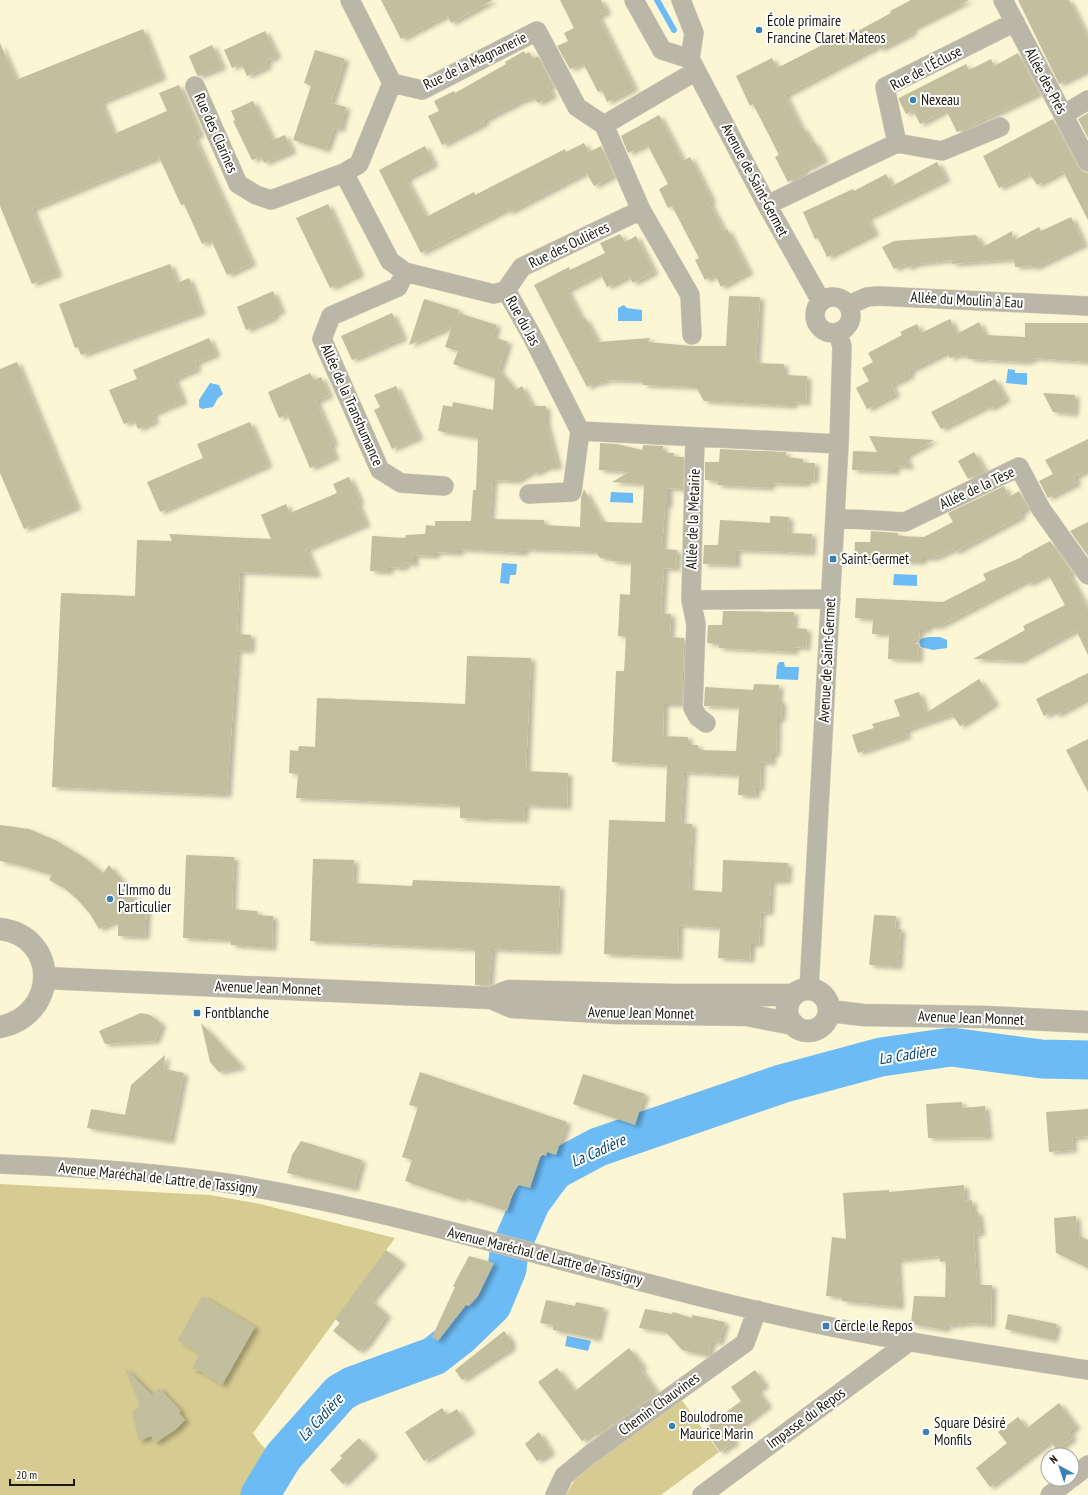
<svg xmlns="http://www.w3.org/2000/svg" width="1088" height="1495" viewBox="0 0 1088 1495" font-family="'PT Sans Narrow',sans-serif">
  <defs>
    <filter id="shadow"><feDropShadow dx="4.5" dy="2.5" stdDeviation="2" flood-color="#0004"/></filter>
  </defs>
  <rect width="100%" height="100%" fill="#fcf6d5"/>
  <!-- green -->
  <path fill="#d6cb91" d="M0,1184l210,11 50,9 135,34 -142,195 6,9 17,18 -13,18 -8,17h-255z
    M681,1399l38,53 -58,43h-95l12,-21z"/>
  <!-- water -->
  <path fill="#6dbbf5" d="M624,305l3,3 15,2v11h-24v-13z
    M1008,369l7,1v3h12v12l-21,-2z
    M210,383l9,2 4,9 -5,4 -5,9 -11,2 -3,-2v-7z
    M611,492l22,1v10l-23,-1z
    M502,563l15,1 -1,11h-6l-1,9 -9,-1z
    M894,574l23,1v11l-24,-1z
    M928,637h12l7,3v8l-14,2 -12,-3 -2,-5 2,-3z
    M779,662h5l1,5h14l-1,13 -22,-1 1,-13z
    M567,1336l24,5 -3,10 -23,-5z"/>
  <g fill="none" stroke-linecap="round" stroke-linejoin="round">
    <!-- stream -->
    <path stroke="#6dbbf5" stroke-width="6" d="M657,0l17,30"/>
    <!-- river -->
    <path stroke="#6dbbf5" stroke-width="39" d="M260,1495l23,-38 57,-64 12,-7 82,-30 27,-21 31,-30 15,-36 2,-17 22,-50 13,-18 11,-14 43,-23 183,-63 100,-27 70,-10 91,12 46,1"/>
  </g>
  <!-- building -->
  <path fill="#c3be9e" filter="url(#shadow)" d="M381,0h112l-42,23 -4,-8 -46,24z
    M560,0h41l6,12 -9,4 36,72 -27,14 -5,-12 -4,2 -15,-29 -13,6 -13,-23 11,-5 -4,-8 10,-5z
    M911,0h58l-58,29 2,3 -9,5 -24,12 -2,-3 -93,49 16,33 2,-1 9,16 2,-1 10,18 -21,10 2,3 -17,9 -13,-25 4,-2 -26,-51 -3,2 -14,-30 36,-18 5,10 77,-39 2,3 35,-19 -1,-2z
    M1018,0h51l19,38v32l-29,14z
    M143,29l19,48 -61,25 13,32 53,-23 -8,-18 20,-8 21,49 -6,3 58,126 -25,12 -16,-35 -9,4 -18,-40 -3,1 -22,-48 -127,52 26,65 -26,10 -32,-78v-163l16,37z
    M265,31l12,25 -11,5 2,5 -21,10 -6,-13 -9,5 -8,-18z
    M212,45l10,22 -23,9 -2,-1 -8,-19z
    M315,50l30,9 -14,44 15,4 -6,23 -6,-2 -8,22 -33,-10 18,-54 -7,-3z
    M524,51l1,3 4,-2 4,7 5,-3 15,29 -5,2 5,8 -15,8 -5,-6 -12,4 -37,19 1,3 -43,22 -14,-29 11,-5 -5,-10 20,-10 1,2 51,-29 -1,-2z
    M1018,53l21,40 -82,39 -11,-22 -26,14 -7,-14 -7,4 -7,-14v-2l67,-34 3,6 22,-11 3,7z
    M253,101l20,39 12,-5 7,16 -28,12 -3,-7 -9,4 -19,-39 2,-1 -4,-9z
    M1088,113v25l-10,-19z
    M659,115l24,46 7,-4 22,43 -3,2 15,29 3,-2 22,43 -28,15 -6,-12 -10,5 -10,-20 4,-2 -27,-52 -4,2 -9,-19 9,-5 -21,-40 -19,9 -7,-17z
    M1053,119l25,48 4,4 6,2v47l-25,-49 -26,14 -8,-12 -30,15 -16,-32z
    M584,143l5,9 12,-6 13,29 -20,11 -8,-14 -79,41 2,-5 -88,45 -42,-83 46,-24 9,18 -28,15 20,38 48,-25 1,3 90,-46 1,3z
    M937,162l9,17 -79,39 8,15 -48,24 -9,-19 -3,1 -12,-27 50,-23 1,2 32,-17 6,12z
    M328,204l32,70 -30,14 -34,-70z
    M1071,217l13,27 -50,24 -1,-2 -18,1 -1,-8 -63,5 2,-4 -14,1 -23,3 -9,4 -2,-4 -11,5 -12,-22 12,-6 82,-6 7,12 29,-16 1,10 26,-14 2,4z
    M620,234l5,8 11,-6 18,36 -21,11 -4,-7 -22,11 -7,-14 -33,17 15,29 3,-1 13,24 52,-4 -2,4 44,4h34l3,-50 31,1 -4,66 28,1v11l23,1 -1,27 -13,-1v4l-89,-5 -8,-14 -53,-2v-4l-39,-1v2l-9,1 -8,4 -53,-102 35,-18 1,3 35,-17 -5,-10z
    M170,264l7,19 12,-5 12,34 -120,43 -3,-8 -3,1 -16,-44z
    M273,291l8,20 -7,3 1,3 -29,13 -9,-23z
    M424,299l35,11 -1,3 39,12 -4,12 15,5 -9,28 17,20 6,-4 10,20h14v17l12,44h-11l-12,7 -2,-3 -17,10 -23,-1 -3,39 54,1v5l36,2 1,-29 3,-9 18,33 40,1 2,-39 -32,-2 17,-10 -30,-2 1,-27 17,1 25,6 1,-5 20,1v7h11v4h10l-1,32 -15,-1v17h-3l-3,44 15,1 -1,19 -12,-1 -3,45 10,1 -1,23 14,1 -2,66h-18l-1,32 25,1v8h10v5l38,1 3,-44 -35,-1 1,-19 48,3 1,-6 25,1 -1,16h4l-1,18h-4l-1,35h-4l-1,9 -10,-1 -1,26h-4l-1,8 -17,-1 1,-20 -55,-3 -3,51 11,1 -3,66 33,2 1,-32 65,3 -1,18h-16l-2,32 -8,-1 -2,32h-8l-1,16 -32,-2 2,-30 -41,-3 -1,32 -74,-3 5,-134 56,2 2,-57 -55,-3 4,-91h8l2,-34 -8,-1 2,-42 10,1 1,-33 -20,-1v-3h-11l-4,-6 -72,-3v4l-65,-4v4l-24,-1v4l-21,-1v9l-9,-1 -1,5 -15,-1v5l-19,-1 2,-35 33,2 1,-3 19,-1 1,-9 9,1v-5h36l2,-31h3l2,-52 -40,-7 5,-26 9,2 1,-5 40,8 2,-32 -42,-14 5,-13 -13,-4 7,-21 -43,19z
    M392,313l11,25 -51,22 -11,-24z
    M950,319l7,15 22,-12 6,13 40,2v-14h63v39l-53,-4 -9,4 -57,-3 -2,-4 -5,2 -2,-3 -10,4 -3,-6 -38,19 2,4 -20,10 5,9 -29,15 -11,-21 13,-7 -7,-13 11,-6 -5,-9 34,-18 -2,-3 17,-8 4,9z
    M209,338l7,16 -21,9 2,6 -23,10 9,22 -31,13 3,7 -17,8 -4,-9 -10,4 -15,-34 28,-11 -4,-9z
    M17,362l60,145 -53,22 -24,-56v-104z
    M310,373l4,7 7,-3 8,18 -13,6 18,42 -4,2 5,12 -25,11 -23,-54 -8,4 -11,-26z
    M995,379l11,20 -17,10 -2,-3 -46,23 -10,-17z
    M396,386l23,51 -27,12 -18,-39 6,-3 -6,-12z
    M1043,393l32,2 -1,19 -21,-2z
    M250,422l18,43 -108,47 -13,-30 56,-24 -6,-14z
    M869,436l30,2 35,2 -29,16 5,11 -15,-1v6l-43,-2 1,-19 24,1z
    M1088,439v31l-14,7 3,6 -29,15 -9,-17 14,-7 -8,-14z
    M720,449l66,3v5l17,2v4h12l-1,18 -8,-1v4l-36,-1v5l-53,-3 1,-4 -13,-1v-18h14z
    M974,452l11,19 -17,8 -10,-18z
    M349,477l11,24 -3,2 9,21 -60,25 11,26 -77,-3 -3,62 14,1 -1,16 -13,-1 -10,145 -175,-8 9,-194 74,3 2,-56 35,1 -3,-7 102,5 -10,-24 25,-11 4,9 47,-20 -4,-9z
    M1004,486l5,11 10,-6 9,17 -8,4 2,4 -67,36 -1,-3 -20,9h-12v4l-68,-1 1,-19h15l1,-11 27,2v3l26,1 29,-15 -5,-9z
    M770,516l19,1 -1,16 24,1 -1,19 -75,-3v15l-33,-1 1,-19h14l2,-25 50,3z
    M1088,522v34l-18,-25z
    M1050,541l22,31 -3,2 19,36v45l-12,-25 -57,31 -46,-2 52,-29 -2,-4 42,-21 -17,-31 -20,10 -2,-3 -87,45h-12v4h-7l-1,7 -10,6 10,1 -1,16 -30,-1 1,-25h-17l1,-15 -18,-1 1,-20 87,4 43,-22 -3,-6 39,-17v-1z
    M723,611l71,1 -1,16 14,1 -1,19 -12,-1v5l-38,-2 -37,-2v-4l-12,-1 1,-18h14z
    M467,656l64,2 -5,113 42,2 -1,34 -42,-2 -1,15 -64,-2v-13l-164,-7 2,-24 -9,-1 1,-23 8,1 1,-5 16,1 2,-49 148,6z
    M1088,673v25l-32,17 -2,-4 -10,5 -8,-17z
    M979,679l16,24 -35,23 -8,-12 -47,16 2,6 -49,17 -6,-18 22,-7 -2,-4 28,-8 -6,-16 25,-8 7,21z
    M1088,739v53l-22,-42z
    M0,825l29,4 26,11 30,18 18,15 6,-8 16,19 14,24 8,-4 -2,33 -27,-1v-16l-19,9 -9,-15 -12,-14 -14,-12 -15,-8 3,-5 -37,-11 -15,-3z
    M186,855l48,2 -2,52 25,2v4l16,1 -1,32 -41,-3v-5l-48,-2z
    M313,859l41,1 -1,23 59,3 1,-6 147,6 -3,66 -65,-3 -3,36h-14v-36l-165,-8z
    M874,915l22,1 -1,12 6,1 -3,38 -29,-2z
    M141,1013l9,2 12,9 -7,17 -50,3 -6,-13z
    M201,1023l41,44 -23,5 -9,-10z
    M165,1055l-1,14 20,4 -14,68 -83,-13 4,-19 34,6 6,-30z
    M420,1072l147,50 -11,33 -9,-3 -1,4 -5,-2 -11,34 -14,-4 -9,27 -45,-14 -1,3 -56,-19 7,-21 -10,-3 16,-50 -9,-2z
    M583,1074l62,20 -10,31 -62,-21z
    M962,1102v6l23,-2 3,31 -60,1 -2,-34z
    M1088,1109v27l-16,2 1,12 -24,2 -3,-40z
    M301,1141l61,19 -8,29 -67,-16 5,-18z
    M964,1185l1,16 7,-1 1,12h5l3,21 -7,1 3,51h15l-1,40 -19,-2 -27,3 1,4 -35,-6 3,-28 31,1 1,-36 -6,1 -1,-6 -42,4 3,47 -58,-6v-4l-16,-1 6,-59 14,2 -3,-46 46,-3v2z
    M1076,1216l1,19 11,5v28l-32,-15 -2,-35z
    M386,1250l16,12 -31,38 16,15 -20,29 -8,7 -26,-20 7,-8 -5,-4z
    M469,1256l25,7 -16,33 -9,10 -3,-1 -28,36 -6,-4 23,-50 -2,-1z
    M202,1296l53,31 -33,58 -22,-14 -8,-2 8,-16 -22,-13z
    M546,1300l29,6 1,-4 28,6 -7,31 -44,-9v-5l-13,-2z
    M645,1309l27,5 1,-2 19,6v-3l33,7 -6,21 -7,-2 -4,15 -26,-6 -16,-18 -27,-4z
    M1008,1314l49,10 -4,16 -48,-11z
    M504,1331l7,10v7l-49,32 -7,-10z
    M629,1348l14,18 -3,2 17,25 -60,43 -3,-4 -12,9 -44,-59 19,-14 18,23z
    M125,1368l27,27 7,-7 22,23 -2,2 6,7 -10,10 -20,13 -4,-7 -12,5 -7,-29 8,-6z
    M755,1370l10,15 -8,5 11,15 -38,29 5,8 -15,10 -16,-23 37,-28 -10,-14z
    M1059,1403l17,23 -7,7 4,5 -16,12 -7,-9 -60,46 -14,-19 31,-25 -9,-11 20,-15 9,11z
    M442,1408l5,7 10,-6 14,22 -47,30 -19,-29z
    M539,1432l12,20 -14,9 -12,-17z
    M359,1438l15,16 -31,30 -13,-14 12,-12 -2,-2z"/>
  <g fill="none" stroke-linecap="round" stroke-linejoin="round">
    <!-- minor casing -->
    <g stroke="#d8d2b5" stroke-width="20">
      <path id="minor" d="M350,0l42,83 -33,81 -15,9 46,88 15,11 89,22 12,-4 26,46 48,95 259,13
        M634,0l28,50 28,9
        M681,0l13,33 -4,26 77,146 54,96
        M1003,0l85,162
        M392,83l30,7 115,-59 40,76 27,18 37,85 49,85 2,40
        M195,86l43,98 18,11 15,5 73,-27
        M1063,115l25,-15
        M604,125l92,-54
        M897,143l45,8 58,-24
        M767,205l130,-62 -12,-56 130,-65
        M405,272l-7,15 -67,29 -9,23 58,131 21,13 43,3
        M506,290l16,-23 119,-57
        M815 315a18 18 0 1 1 36 0a18 18 0 1 1-36 0Z
        M849,305l18,-8 11,-1 210,10
        M695,438l-4,162 5,24 -3,84 5,9 8,6
        M529,494l43,-2 8,-61
        M835,518l70,4 114,-55 22,42 47,66
        M691,600l140,-1
        M809,989l30,-545 3,-97 -4,-15
        M0,1164c78,3 156,8 233,20 195,32 382,97 575,138 92,20 186,33 280,48
        M1072,1478l16,-13
        M555,1495l9,-19 28,-23 153,-110 12,-33
        M702,1495l208,-154
        M1050,1495l20,-16"/>
    </g>
    <!-- tertiary casing -->
    <g stroke="#d8d2b5" stroke-width="23">
      <path id="tertiary" d="M0,929c59,7 59,86 0,98
        M45,978l446,20 21,9 104,6 131,2 46,9
        M787 1010a21 21 0 1 1 42 0a21 21 0 1 1-42 0Z
        M491,998l18,-7 164,4h120
        M830,1011l33,4 122,2 103,5"/>
    </g>
    <!-- minor -->
    <use href="#minor" stroke="#bab7a9" stroke-width="19"/>
    <!-- tertiary -->
    <use href="#tertiary" stroke="#bab7a9" stroke-width="22"/>
  </g>
  <!-- markers -->
  <g fill="#3881b5" stroke="#fff" stroke-width="1.5">
    <circle cx="759" cy="30" r="4"/>
    <circle cx="913" cy="100" r="4"/>
    <rect x="829" y="555" width="8" height="8" rx="2"/>
    <circle cx="110" cy="899" r="4"/>
    <rect x="193" y="1009" width="8" height="8" rx="2"/>
    <rect x="822" y="1322" width="8" height="8" rx="2"/>
    <circle cx="672" cy="1426" r="4"/>
    <circle cx="926" cy="1432" r="4"/>
  </g>
  <g text-anchor="middle" stroke-width="4" stroke-linejoin="round" paint-order="stroke">
    <!-- poi labels -->
    <g font-size="15" fill="#1b180d" stroke="#fff" text-anchor="start">
      <text x="767" y="26">École primaire<tspan x="767" dy="17">Francine Claret Mateos</tspan></text>
      <text x="921" y="105">Nexeau</text>
      <text x="841" y="564">Saint-Germet</text>
      <text x="118" y="895">L'Immo du<tspan x="118" dy="17">Particulier</tspan></text>
      <text x="205" y="1018">Fontblanche</text>
      <text x="834" y="1331">Cercle le Repos</text>
      <text x="680" y="1422">Boulodrome<tspan x="680" dy="17">Maurice Marin</tspan></text>
      <text x="934" y="1428">Square Désiré<tspan x="934" dy="17">Monfils</tspan></text>
    </g>
    <!-- street labels -->
    <g font-size="15" fill="#1b180d" stroke="#fff">
      <text transform="translate(475 61) rotate(-26)" y="5">Rue de la Magnanerie</text>
      <text transform="translate(926 68) rotate(-28)" y="5">Rue de l'Écluse</text>
      <text transform="translate(1046 81) rotate(62)" y="5">Allée des Prés</text>
      <text transform="translate(216 133) rotate(66)" y="5">Rue des Clarines</text>
      <text transform="translate(755 180) rotate(62)" y="5">Avenue de Saint-Germet</text>
      <text transform="translate(569 245) rotate(-26)" y="5">Rue des Oulières</text>
      <text transform="translate(967 300) rotate(3)" y="5">Allée du Moulin à Eau</text>
      <text transform="translate(523 321) rotate(61)" y="5">Rue du Jas</text>
      <text transform="translate(352 405) rotate(66)" y="5">Allée de la Transhumance</text>
      <text transform="translate(977 488) rotate(-25)" y="5">Allée de la Tèse</text>
      <text transform="translate(693 519) rotate(-88)" y="5">Allée de la Metairie</text>
      <text transform="translate(827 660) rotate(-87)" y="5">Avenue de Saint-Germet</text>
      <text transform="translate(268 988) rotate(2)" y="5">Avenue Jean Monnet</text>
      <text transform="translate(641 1013) rotate(1)" y="5">Avenue Jean Monnet</text>
      <text transform="translate(971 1018) rotate(2)" y="5">Avenue Jean Monnet</text>
      <text transform="translate(158 1178) rotate(6)" y="5">Avenue Maréchal de Lattre de Tassigny</text>
      <text transform="translate(545 1256) rotate(14)" y="5">Avenue Maréchal de Lattre de Tassigny</text>
      <text transform="translate(659 1404) rotate(-36)" y="5">Chemin Chauvines</text>
      <text transform="translate(806 1418) rotate(-36)" y="5">Impasse du Repos</text>
    </g>
    <!-- water labels -->
    <g font-size="16" font-style="italic" fill="#08466c" stroke="#fff">
      <text transform="translate(907 1054) rotate(-9)" y="6">La Cadière</text>
      <text transform="translate(598 1150) rotate(-24)" y="6">La Cadière</text>
      <text transform="translate(320 1417) rotate(-47)" y="6">La Cadière</text>
    </g>
  </g>
  <!-- north arrow -->
  <g transform="translate(1060 1467) rotate(320)"><circle r="19" fill="#ffffff" stroke="#a4a39e"/>
  <path d="M0-3L7 15L0 10L-7 15Z" fill="#3881b5"/>
  <text y="-6" font-size="11" font-weight="bold" text-anchor="middle" fill="#1b180d">N</text>
  </g>
  <!-- scale -->
  <path d="M10 1479v6h64v-6" fill="none" stroke="#1b180d" stroke-width="2"/>
  <text x="16" y="1479" font-size="12" fill="#1b180d" stroke="#ffffff" stroke-width="3" paint-order="stroke">20 m</text>
</svg>
